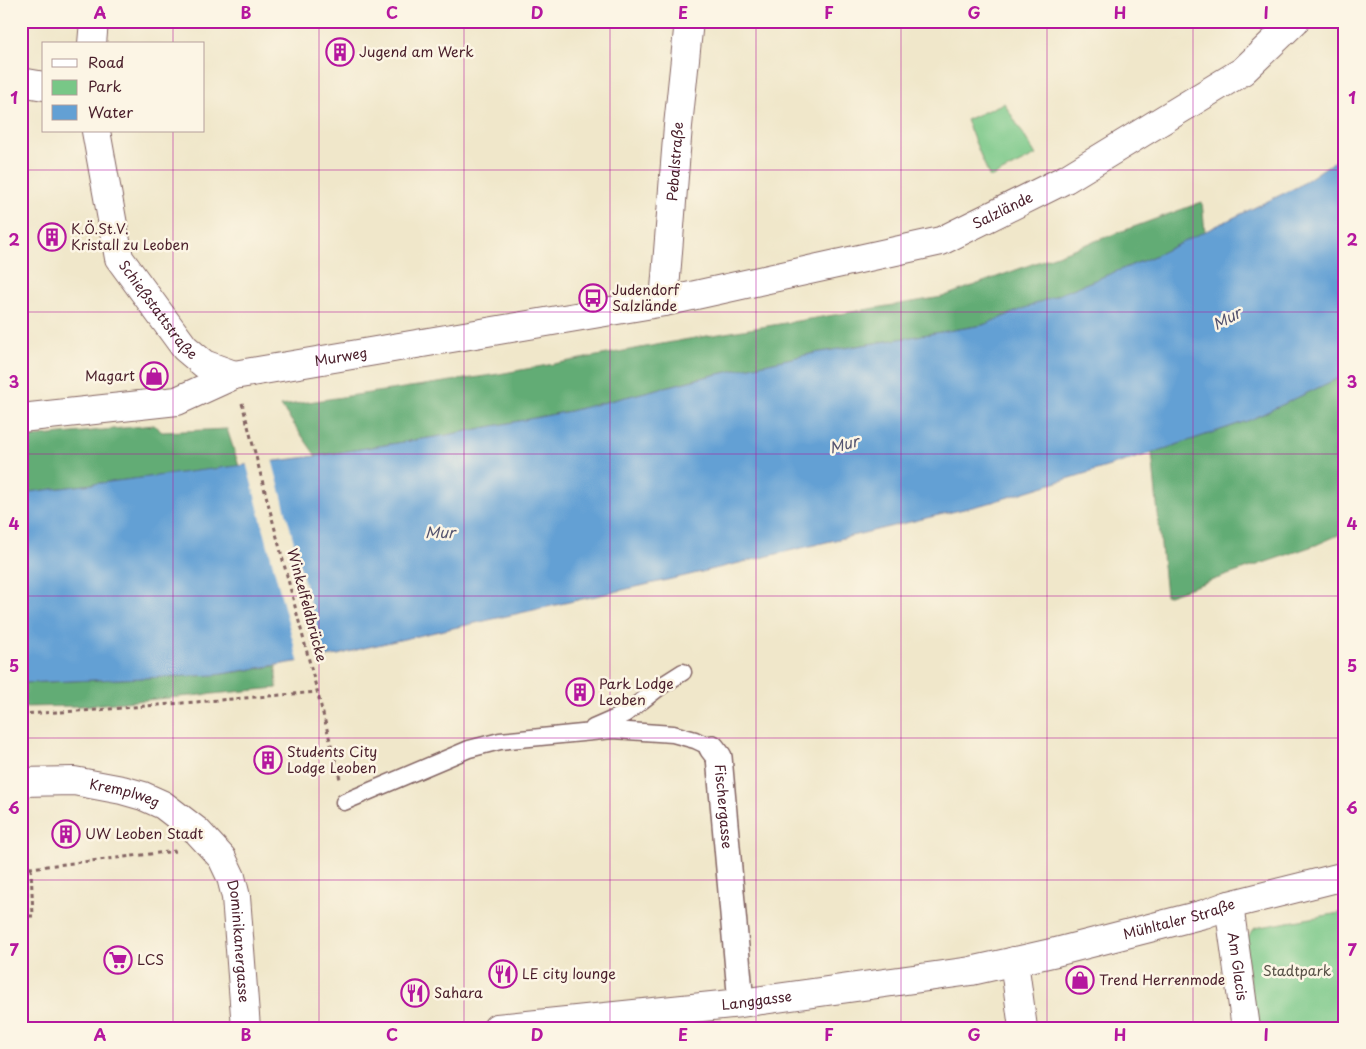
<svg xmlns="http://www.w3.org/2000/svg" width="1366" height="1049" viewBox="0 0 1366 1049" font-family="'Playpen Sans',sans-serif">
  <rect width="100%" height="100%" fill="#fcf5e5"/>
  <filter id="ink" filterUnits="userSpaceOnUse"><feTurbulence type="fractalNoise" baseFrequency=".02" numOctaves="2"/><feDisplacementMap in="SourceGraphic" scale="10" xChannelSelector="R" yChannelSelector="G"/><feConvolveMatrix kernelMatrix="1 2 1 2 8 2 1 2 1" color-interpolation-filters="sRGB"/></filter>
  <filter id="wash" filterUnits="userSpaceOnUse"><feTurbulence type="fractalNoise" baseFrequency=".0096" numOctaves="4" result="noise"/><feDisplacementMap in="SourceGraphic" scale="20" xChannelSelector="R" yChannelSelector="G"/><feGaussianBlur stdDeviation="1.12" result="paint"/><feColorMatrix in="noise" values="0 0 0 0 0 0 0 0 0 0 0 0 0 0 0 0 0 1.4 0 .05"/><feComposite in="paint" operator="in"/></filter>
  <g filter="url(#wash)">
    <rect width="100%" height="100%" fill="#f0e7ca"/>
    <!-- green -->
    <path fill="#78c787" stroke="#617359" d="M1004,103l32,52 -46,23 -24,-58z
      M1345,912v116h-89l-12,-87 11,-13z"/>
    <!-- forest -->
    <path fill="#62ac74" stroke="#566650" d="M1202,202l3,30 -53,25 -169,68 -168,28 -106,23 -139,35 -123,24 -131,21 -35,-50 218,-32 190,-35 253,-42z
      M1345,375v157l-29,13 -150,51 -14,-143 98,-33z
      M154,425l8,7 65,-3 12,37 -218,27v-55z
      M276,666l1,22 -196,18 -60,1v-24l195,-8z"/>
    <!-- water -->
    <path fill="#63a0d4" stroke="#566080" d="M1345,154v221l-95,45 -98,33 -163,50 -304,73 -321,72 -26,7 -122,20 -195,8v-190l295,-37 131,-21 123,-24 139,-35 106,-23 168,-28 169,-68 145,-70z"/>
    <!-- pier -->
    <path fill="#f0e7ca" d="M272,459l53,201 -26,4 -53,-202z"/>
  </g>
  <g filter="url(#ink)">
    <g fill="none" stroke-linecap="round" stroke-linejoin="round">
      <!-- service casing -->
      <g stroke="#846563" stroke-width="19">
        <path id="service" d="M593,728l32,-14 36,-28 22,-14
          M344,802l125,-53 31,-8 113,-11 60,4 22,6 17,8"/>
      </g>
      <!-- pedestrian casing -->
      <g stroke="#846563" stroke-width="28">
        <g id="pedestrian">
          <path id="s1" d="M712,748l7,9 22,246"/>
        </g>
      </g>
      <!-- minor casing -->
      <g stroke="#846563" stroke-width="30">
        <g id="minor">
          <path d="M92,44l2,-23"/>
          <path d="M21,82l23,4"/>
          <path id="s2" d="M96,131l23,127 66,90 19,16 30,11"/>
          <path id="s3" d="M664,302l14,-176 11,-105"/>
          <path id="s4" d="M21,418l156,-17 57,-26 430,-73 277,-61 125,-62 177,-108 52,-50"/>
          <path id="s5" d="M21,782l53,-1 48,9 21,6 20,9 34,26 25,27 9,19 5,20 10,131"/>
          <path id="s6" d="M1229,905l17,123"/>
          <path d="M1014,961l9,67"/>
          <path id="s7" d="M497,1028l244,-25 230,-32 85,-19 148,-38 25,-9 116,-29"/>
        </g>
      </g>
      <!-- path -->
      <path stroke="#846563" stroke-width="3" stroke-dasharray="4 4" stroke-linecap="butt" d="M242,403l98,376
        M21,714l76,-4 221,-18
        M21,869l155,-18
        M1343,905l2,14
        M21,916h12l-2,-49"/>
      <!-- service -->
      <use href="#service" stroke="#fff" stroke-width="16"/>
      <!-- pedestrian -->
      <use href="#pedestrian" stroke="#fff" stroke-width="25"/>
      <!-- minor -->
      <use href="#minor" stroke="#fff" stroke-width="28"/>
    </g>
  </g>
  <!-- grid -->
  <path fill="none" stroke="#b5179e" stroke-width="1" stroke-opacity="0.55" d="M173,21v23M319,21v1007M464,21v1007M610,21v1007M756,21v1007M901,21v1007M1047,21v1007M1193,21v1007M173,131v897M21,170h1324M21,312h1324M21,454h1324M21,596h1324M21,738h1324M21,880h1324"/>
  <!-- icons -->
  <defs>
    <g id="building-ring" transform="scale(1.4375)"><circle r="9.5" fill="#fcf5e5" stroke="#b5179e" stroke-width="1.5"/><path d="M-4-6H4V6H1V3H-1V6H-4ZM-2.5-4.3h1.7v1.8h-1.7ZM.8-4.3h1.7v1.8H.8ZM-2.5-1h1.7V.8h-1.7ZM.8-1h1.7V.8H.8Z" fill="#b5179e"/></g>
    <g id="bus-ring" transform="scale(1.4375)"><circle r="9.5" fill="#fcf5e5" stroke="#b5179e" stroke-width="1.5"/><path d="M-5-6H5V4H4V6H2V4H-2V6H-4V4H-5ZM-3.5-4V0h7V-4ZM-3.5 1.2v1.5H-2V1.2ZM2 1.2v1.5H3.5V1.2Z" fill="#b5179e"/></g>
    <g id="shop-ring" transform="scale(1.4375)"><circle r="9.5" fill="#fcf5e5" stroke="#b5179e" stroke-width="1.5"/><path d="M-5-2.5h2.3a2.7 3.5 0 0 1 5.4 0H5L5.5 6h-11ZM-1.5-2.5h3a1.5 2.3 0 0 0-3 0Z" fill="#b5179e"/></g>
    <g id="supermarket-ring" transform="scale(1.4375)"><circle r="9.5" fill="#fcf5e5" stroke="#b5179e" stroke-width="1.5"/><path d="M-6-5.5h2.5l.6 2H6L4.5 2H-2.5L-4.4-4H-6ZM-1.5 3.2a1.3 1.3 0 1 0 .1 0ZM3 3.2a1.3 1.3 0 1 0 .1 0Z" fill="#b5179e"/></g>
    <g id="restaurant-ring" transform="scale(1.4375)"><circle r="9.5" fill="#fcf5e5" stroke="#b5179e" stroke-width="1.5"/><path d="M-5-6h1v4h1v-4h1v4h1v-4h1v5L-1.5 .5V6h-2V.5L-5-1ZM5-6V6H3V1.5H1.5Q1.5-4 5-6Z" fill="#b5179e"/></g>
  </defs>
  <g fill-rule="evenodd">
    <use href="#building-ring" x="340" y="52"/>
    <use href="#building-ring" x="52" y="237"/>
    <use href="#bus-ring" x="593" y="298"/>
    <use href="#shop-ring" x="154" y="376"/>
    <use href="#building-ring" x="580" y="692"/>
    <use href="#building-ring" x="268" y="760"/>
    <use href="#building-ring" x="66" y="834"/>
    <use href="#supermarket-ring" x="118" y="960"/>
    <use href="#restaurant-ring" x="503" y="974"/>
    <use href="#shop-ring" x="1080" y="980"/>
    <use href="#restaurant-ring" x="415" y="993"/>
  </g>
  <g text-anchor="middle" stroke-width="5" stroke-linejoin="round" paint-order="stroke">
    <!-- poi labels -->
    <g font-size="14" fill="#4a1f2b" stroke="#fcf5e5" text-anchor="start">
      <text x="359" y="57">Jugend am Werk</text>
      <text x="71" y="234">K.Ö.St.V.<tspan x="71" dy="16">Kristall zu Leoben</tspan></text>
      <text x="612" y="295">Judendorf<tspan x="612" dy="16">Salzlände</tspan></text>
      <text x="135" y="381" text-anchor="end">Magart</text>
      <text x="599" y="689">Park Lodge<tspan x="599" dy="16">Leoben</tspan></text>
      <text x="287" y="757">Students City<tspan x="287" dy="16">Lodge Leoben</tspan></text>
      <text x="85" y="839">UW Leoben Stadt</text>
      <text x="137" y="965">LCS</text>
      <text x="522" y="979">LE city lounge</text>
      <text x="1099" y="985">Trend Herrenmode</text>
      <text x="434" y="998">Sahara</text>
    </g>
    <!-- street labels -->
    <g font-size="14" fill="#4a1f2b" stroke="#fcf5e5">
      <text dy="5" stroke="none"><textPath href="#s3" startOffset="141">Pebalstraße</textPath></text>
      <text dy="5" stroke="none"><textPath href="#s4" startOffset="1008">Salzlände</textPath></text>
      <text dy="5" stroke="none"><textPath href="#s2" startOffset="194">Schießstattstraße</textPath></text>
      <text dy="5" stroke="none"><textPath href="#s4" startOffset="328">Murweg</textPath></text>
      <text transform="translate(307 605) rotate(75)" y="5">Winkelfeldbrücke</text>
      <text dy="5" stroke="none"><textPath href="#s5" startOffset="105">Kremplweg</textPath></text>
      <text dy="5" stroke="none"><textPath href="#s1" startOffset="61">Fischergasse</textPath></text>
      <text dy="5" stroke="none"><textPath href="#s7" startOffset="692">Mühltaler Straße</textPath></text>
      <text dy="5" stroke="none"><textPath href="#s5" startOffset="311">Dominikanergasse</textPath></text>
      <text dy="5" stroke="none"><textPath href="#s6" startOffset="62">Am Glacis</textPath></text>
      <text dy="5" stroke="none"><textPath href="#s7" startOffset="261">Langgasse</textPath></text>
    </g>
    <!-- park labels -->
    <g font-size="14" fill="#585147" stroke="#fcf5e5">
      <text x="1297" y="976">Stadtpark</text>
    </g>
    <!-- water labels -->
    <g font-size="15" font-style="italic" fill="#54536f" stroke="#fcf5e5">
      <text transform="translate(1227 319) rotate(-28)" y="5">Mur</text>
      <text transform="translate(844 445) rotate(-15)" y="5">Mur</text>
      <text x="440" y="538">Mur</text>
    </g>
  </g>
  <!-- margin -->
  <rect width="1366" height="1049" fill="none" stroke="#fcf5e5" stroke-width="55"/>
  <!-- legend -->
  <rect x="42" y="42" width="162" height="90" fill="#fcf5e5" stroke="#b59f9b"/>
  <rect x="52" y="59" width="25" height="8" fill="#ffffff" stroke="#b59f9b"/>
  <text x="88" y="68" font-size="15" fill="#4a1f2b">Road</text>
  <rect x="52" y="80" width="25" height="15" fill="#78c787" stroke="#b59f9b"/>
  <text x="88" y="92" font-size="15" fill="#4a1f2b">Park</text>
  <rect x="52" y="105" width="25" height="15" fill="#63a0d4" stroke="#b59f9b"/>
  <text x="88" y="118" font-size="15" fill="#4a1f2b">Water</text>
  <rect x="28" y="28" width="1310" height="994" fill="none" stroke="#b5179e" stroke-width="2"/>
  <g font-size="16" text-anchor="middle" font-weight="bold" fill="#b5179e">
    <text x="100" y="19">A</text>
    <text x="246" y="19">B</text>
    <text x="392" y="19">C</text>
    <text x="537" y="19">D</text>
    <text x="683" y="19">E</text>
    <text x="829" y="19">F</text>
    <text x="974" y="19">G</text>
    <text x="1120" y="19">H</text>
    <text x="1266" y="19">I</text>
    <text x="14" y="104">1</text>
    <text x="1352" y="104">1</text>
    <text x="14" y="246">2</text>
    <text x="1352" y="246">2</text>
    <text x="14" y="388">3</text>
    <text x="1352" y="388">3</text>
    <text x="14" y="530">4</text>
    <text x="1352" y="530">4</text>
    <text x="14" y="672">5</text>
    <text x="1352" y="672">5</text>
    <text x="14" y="814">6</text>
    <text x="1352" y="814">6</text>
    <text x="14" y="956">7</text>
    <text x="1352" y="956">7</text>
    <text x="100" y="1041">A</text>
    <text x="246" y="1041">B</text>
    <text x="392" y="1041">C</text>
    <text x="537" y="1041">D</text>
    <text x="683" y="1041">E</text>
    <text x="829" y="1041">F</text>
    <text x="974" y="1041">G</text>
    <text x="1120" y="1041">H</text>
    <text x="1266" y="1041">I</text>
  </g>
</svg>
